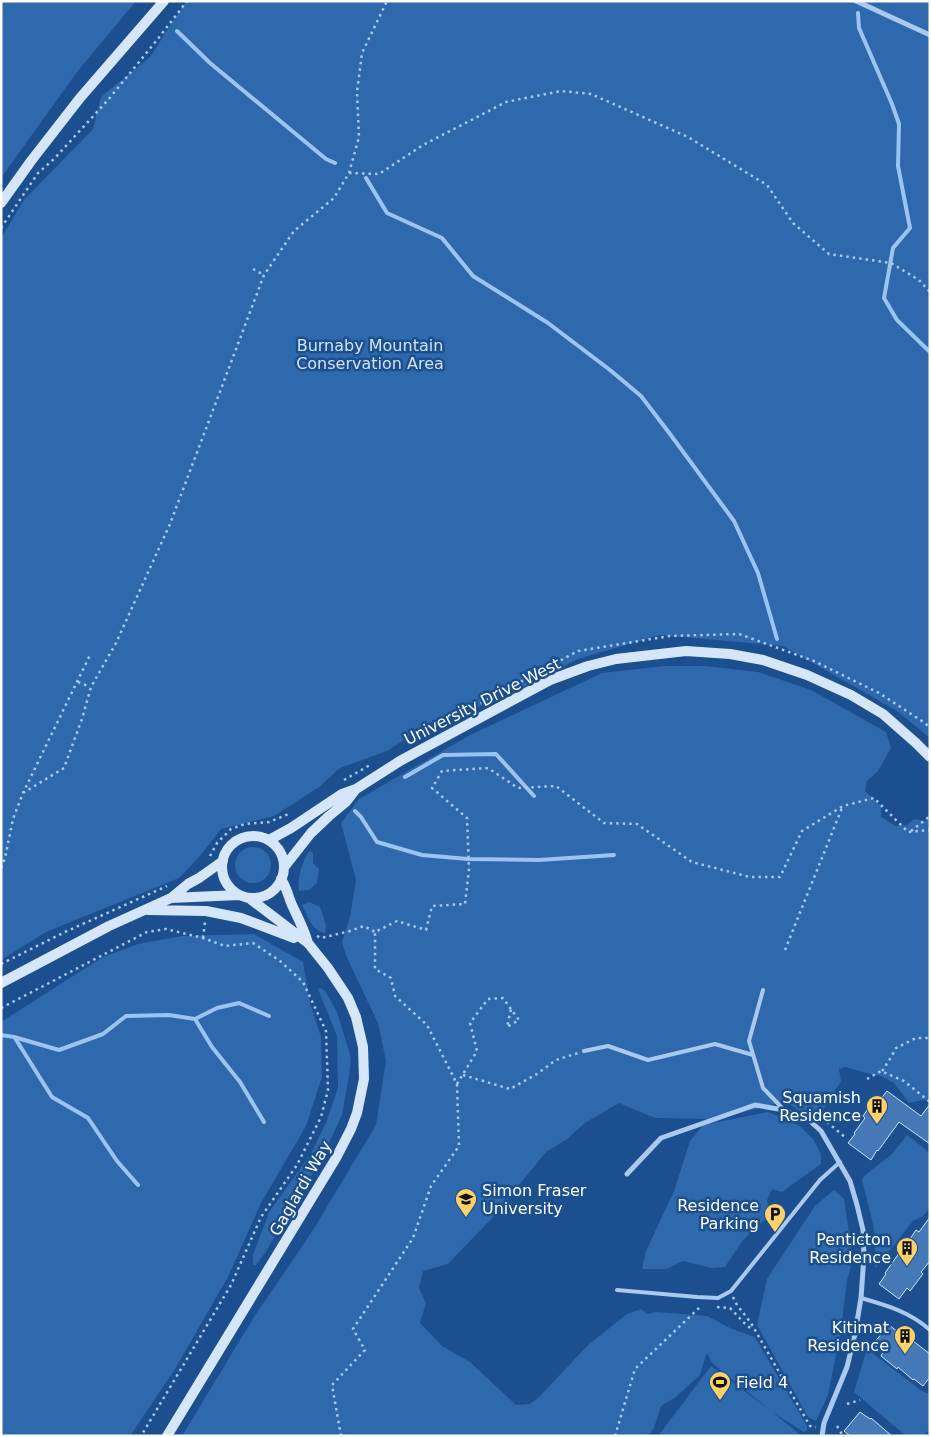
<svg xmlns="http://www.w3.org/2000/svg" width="931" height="1437" viewBox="0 0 931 1437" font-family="'DejaVu Sans',sans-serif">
  <rect width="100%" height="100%" fill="#1b4f8f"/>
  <!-- green -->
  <path fill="#2e69ad" d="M1,1h135l-59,71 -76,106z
    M186,1h744v737l-33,-27 -114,-65 -123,-11 -82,24 -79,41 -71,24 -41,27 -47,17 -21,19 -45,29 -53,13 -21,27 -21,22 -133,54 -45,28v-722l23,-38 69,-71 8,-32 49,-40z
    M665,666h40l53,6 53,18 75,42 5,16 -13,23 -11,10 -2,10 16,15v11l15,9 11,-1 7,-6 12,2 4,-11v291l-7,-1 -14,3 -15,-20 -13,-7 -11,-2 -24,-7 -7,2 2,12 -23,37 -13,-3 -19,-14 -69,18 -62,-1 -36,-15 -34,20 -18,16 -21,13 -53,65 -45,47 -25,7 -4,17 7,15 -6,20 22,23 28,16 46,43 14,-1 10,-8 48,-51 39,-31 14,-5 7,5 8,-2 51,4 25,13 23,8 52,89v4l-3,2 -32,-20 30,24h-144l53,-70 60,45 -54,-44 -6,-5 -3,-8 -2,1 -6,20 -24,22 -15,9 -7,22 -6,8h-466l72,-119 59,-87 63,-105 10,-64 -8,-38 -31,-65 -5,-16 8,-25 6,-37 -15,-57 18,-24 111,-64 132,-62z
    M235 865a18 18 0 1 1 36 0a18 18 0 1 1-36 0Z
    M309,851l4,2v10l6,6 -2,14 -8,7 -10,1c-2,-14 3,-28 10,-40z
    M309,902l11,5 6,18 -1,8c-14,-3 -17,-17 -23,-28z
    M254,934l49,28 7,41 11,34 1,40 -16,49 -45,77 -33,74 -53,92 -45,67h-129v-414l102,-65 35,-13 44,-8z
    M320,988l5,3 12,21 14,46 -2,18 -7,39 -19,41 -58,97 -9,12h-3v-10l16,-43 43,-60 15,-32 11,-32 -1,-52 -19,-47z
    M768,1112l32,14 13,13 8,15v10l-39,28 -10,-3 -5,11 3,15 -27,25 -18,27 -14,1 -28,-7 -17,8h-24l4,-18 28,-60 16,-50 13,-16z
    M907,1135l23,18v55l-7,8 -10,5 -37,47 -1,-2v-20l-2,-22 -11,-44 2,-4 28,-22z
    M834,1190l10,9 9,61 -6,20 -6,51 -13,64 -12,26 -8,-4 -51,-92 10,-46 48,-73z
    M867,1349l55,42 8,3v35l-7,7h-17l-52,-44z"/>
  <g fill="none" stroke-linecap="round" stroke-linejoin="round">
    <!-- stream -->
    <path stroke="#9cc4f0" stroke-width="4" d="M858,13l1,15 33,76 7,20 -1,42 12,62 -17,20 -9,50 13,22 33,32
      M177,31l33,32 116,96 9,4
      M366,178l21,35 55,25 31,38 75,47 62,47 31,26 29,38 64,87 24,52 19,66
      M405,777l38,-22 53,-1 38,42
      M355,811l6,6 16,25 45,13 46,4 71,1 75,-5
      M195,1019l17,28 28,35 24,40
      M1,1035l13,2 45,13 44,-16 23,-18 43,-1 26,4 22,-11 22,-5 30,13
      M15,1038l37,59 36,21 29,43 21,24"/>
  </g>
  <!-- building -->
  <path fill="#4478b7" stroke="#cfe3fa" d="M887,1091l34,25 9,-12v40l-31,-22 -21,29 -1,-1 -6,10 -23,-17 7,-9 -1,-1 11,-15 -2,-2 12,-17 4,2z
    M930,1217v44l-9,11 2,2 -13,17 -3,-3 -8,11 -20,-15 7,-10 -1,-1 24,-34h1l6,-9 3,2z
    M889,1325l9,7 2,-1 30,23v23l-7,9 -9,-7 -1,1 -15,-13 -1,2 -16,-13 2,-4 -10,-8z
    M860,1412l10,7 1,-1 21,18h-42l-6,-5z"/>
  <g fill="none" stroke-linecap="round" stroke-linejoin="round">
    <!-- path -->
    <path stroke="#a9c9ee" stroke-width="2.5" stroke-dasharray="2.5 4" stroke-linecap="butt" d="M349,173l30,1 44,-29 83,-43 55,-11 30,3 97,43 79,48 26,38 36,31 62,9 28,17 11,12
      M1,228l37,-55 16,-14 54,-59 49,-60 30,-39
      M253,269l11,6
      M78,682l12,5
      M429,731l149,-80 92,-15 69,-2 75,27 65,32 46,30 5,5
      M344,780l26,-15
      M23,793l41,-25 18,-49 9,-32 25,-44 54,-119 94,-249 30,-44 40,-33 15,-25 10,-36 -2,-45 5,-39 25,-52
      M911,831l19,-15
      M210,856l7,-13 14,-14 14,-5 24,-2 22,-9
      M1,868l4,-10 8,-39 10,-26 68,-140
      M317,936l4,2 29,-7 14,-5 11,6
      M203,938l2,-16
      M785,950l57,-142
      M1,964l64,-32 102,-46
      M1,1008l146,-76 19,-3 37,9 22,8 28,-3 27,18 23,21 23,49 2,59 -7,27 -24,48 -36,52 -30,68 -90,151
      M882,1071l8,-12 6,-11 20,-10h14
      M463,1075l47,14 27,-15 19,-14 22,-7
      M867,1079l14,-8 23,10 26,21
      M457,1084l20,-33 -7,-28 18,-24 15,-1 16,22 -12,7 4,-18
      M827,1122l19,16
      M733,1297l4,8 14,18 59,103 6,1
      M717,1307l13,1 17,18 6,3
      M847,1404l13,-4
      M837,1426l6,10
      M341,1436l-9,-51 33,-35 -12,-21 60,-91 18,-52 28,-40 -2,-62 -30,-59 -32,-29 -4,-18 -16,-9v-37l22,-11 29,9 6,-24 33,-2 4,-35 -2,-51 -35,-30 10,-17 46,-3 30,20 38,-2 48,37 33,1 55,38 58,15h30l22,-46 41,-25 31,-8 34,34 22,-2
      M587,1436h6
      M615,1436l20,-67 66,-63"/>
    <!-- lane -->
    <path stroke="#a9c9ee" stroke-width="4" d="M763,990l-14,51 14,47 21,22
      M584,1051l24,-5 40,14 67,-16 38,11
      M617,1290l80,7 21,1 13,-7 89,-111 20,-18
      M861,1298c25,7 49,14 69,32"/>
    <!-- street -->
    <path stroke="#a9c9ee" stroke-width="5" d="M856,1l74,34
      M627,1174l34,-36 94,-33 29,5 26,11 11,10 29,50 7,24 6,25 1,26 -3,42 -6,36 -8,33 -23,56 -2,13"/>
    <!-- secondary -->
    <path stroke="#d6e6fa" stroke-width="10" d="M1,203l30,-42 49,-63 84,-97
      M222 867a31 31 0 1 1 62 0a31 31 0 1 1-62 0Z
      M269,840l22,-12 51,-34 14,-5 44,-28 150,-81 38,-14 28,-7 70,-8 44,3 33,6 44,15 44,20 32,19 33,29 14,14
      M285,866l26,-33 18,-17 17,-14 10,-13
      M281,879c6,9 7,17 11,26 6,13 12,24 16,38
      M171,898l68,-3
      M148,910l58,1 35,7 53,20
      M1,983l108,-57 62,-28 17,-14 11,-6 24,-17
      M167,1436l169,-278 15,-29 6,-16 7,-34 -1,-32 -7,-30 -8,-19 -20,-30 -20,-25 -59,-45"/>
  </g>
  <!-- icons -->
  <defs>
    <g id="building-pin" transform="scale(1.125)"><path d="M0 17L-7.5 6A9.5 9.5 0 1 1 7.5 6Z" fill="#ffd166" stroke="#1b4f8f"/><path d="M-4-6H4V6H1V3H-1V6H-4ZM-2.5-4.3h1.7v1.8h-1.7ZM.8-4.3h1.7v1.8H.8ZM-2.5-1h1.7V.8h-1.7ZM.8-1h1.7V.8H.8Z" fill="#111"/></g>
    <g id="university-pin" transform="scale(1.125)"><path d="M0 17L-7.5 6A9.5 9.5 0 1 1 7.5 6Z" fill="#ffd166" stroke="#1b4f8f"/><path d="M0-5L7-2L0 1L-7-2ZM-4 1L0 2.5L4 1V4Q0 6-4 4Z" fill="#111"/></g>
    <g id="parking-pin" transform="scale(1.125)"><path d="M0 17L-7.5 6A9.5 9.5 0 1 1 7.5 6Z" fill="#ffd166" stroke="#1b4f8f"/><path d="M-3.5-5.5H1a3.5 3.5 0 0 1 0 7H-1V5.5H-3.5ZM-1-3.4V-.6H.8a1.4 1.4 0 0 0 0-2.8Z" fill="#111"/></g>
    <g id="stadium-pin" transform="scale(1.125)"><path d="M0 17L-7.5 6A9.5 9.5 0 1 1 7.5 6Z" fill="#ffd166" stroke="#1b4f8f"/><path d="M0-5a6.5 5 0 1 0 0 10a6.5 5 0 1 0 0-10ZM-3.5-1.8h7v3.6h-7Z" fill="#111"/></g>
  </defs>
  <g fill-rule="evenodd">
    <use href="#building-pin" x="877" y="1106"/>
    <use href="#university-pin" x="466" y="1199"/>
    <use href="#parking-pin" x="775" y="1214"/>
    <use href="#building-pin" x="907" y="1248"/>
    <use href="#building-pin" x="905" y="1336"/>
    <use href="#stadium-pin" x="720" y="1382"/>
  </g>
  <g text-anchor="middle" stroke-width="5" stroke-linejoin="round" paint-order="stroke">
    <!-- park labels -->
    <g font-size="16" fill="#cfe3fa" stroke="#1b4f8f">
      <text x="370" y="351">Burnaby Mountain<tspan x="370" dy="18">Conservation Area</tspan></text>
    </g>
    <!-- street labels -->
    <g font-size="16" fill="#fff" stroke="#1b4f8f">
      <text transform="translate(482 701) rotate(-27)" y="6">University Drive West</text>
      <text transform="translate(300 1188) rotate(-60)" y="6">Gaglardi Way</text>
    </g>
    <!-- poi labels -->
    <g font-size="16" fill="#fff" stroke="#1b4f8f" text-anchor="end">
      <text x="861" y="1103">Squamish<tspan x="861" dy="18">Residence</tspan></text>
      <text x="482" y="1196" text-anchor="start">Simon Fraser<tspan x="482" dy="18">University</tspan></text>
      <text x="759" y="1211">Residence<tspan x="759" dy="18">Parking</tspan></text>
      <text x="891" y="1245">Penticton<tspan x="891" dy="18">Residence</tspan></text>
      <text x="889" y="1333">Kitimat<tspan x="889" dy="18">Residence</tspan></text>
      <text x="736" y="1388" text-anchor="start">Field 4</text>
    </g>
  </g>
  <!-- border -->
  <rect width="931" height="1437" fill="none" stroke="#ffffff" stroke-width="5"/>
</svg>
